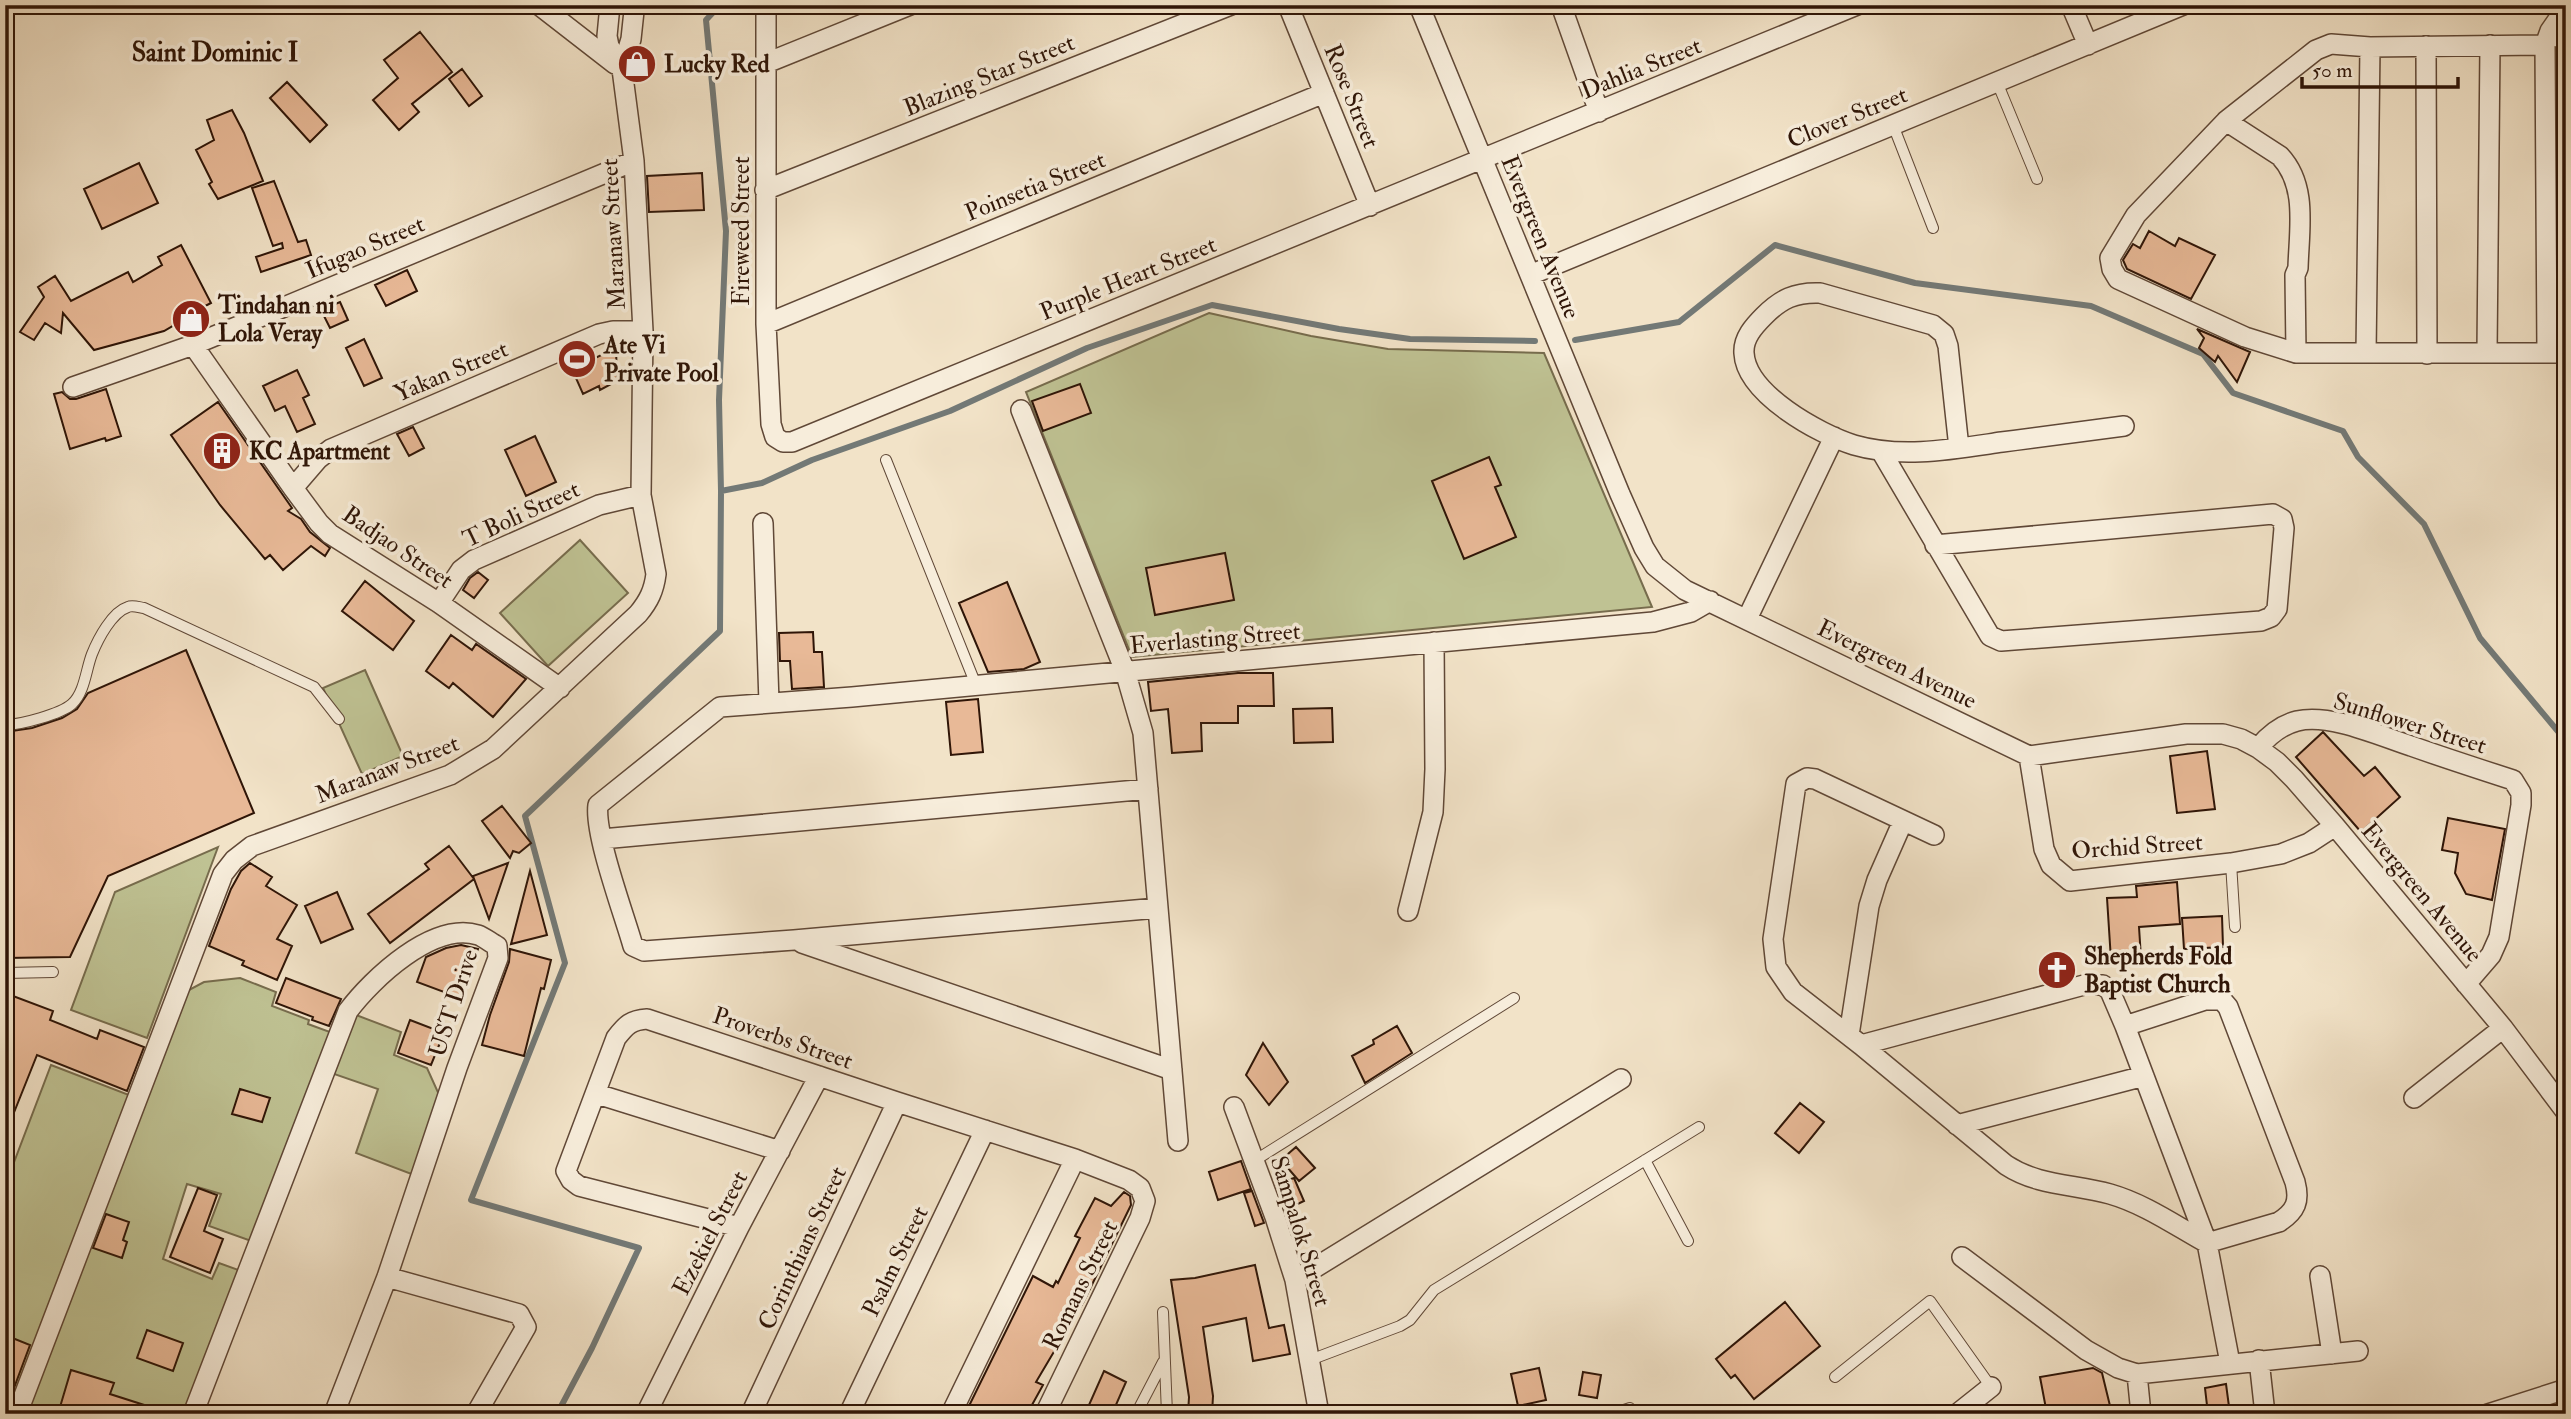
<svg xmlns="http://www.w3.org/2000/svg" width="2571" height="1419" viewBox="0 0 2571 1419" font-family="'IM FELL Double Pica',serif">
  <rect width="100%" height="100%" fill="#f2e3c8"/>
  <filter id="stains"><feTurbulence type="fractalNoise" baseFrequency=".00286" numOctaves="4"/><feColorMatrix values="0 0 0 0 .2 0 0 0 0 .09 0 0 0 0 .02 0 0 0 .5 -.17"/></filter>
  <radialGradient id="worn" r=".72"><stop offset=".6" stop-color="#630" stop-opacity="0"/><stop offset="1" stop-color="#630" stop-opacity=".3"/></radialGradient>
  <!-- green -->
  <path fill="#bfc293" stroke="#776c4d" stroke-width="2" d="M1209,313l102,23 77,13 156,4 108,254 -520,50 -106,-265z
    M580,540l48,53 -80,73 -48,-53z
    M365,670l38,86 -41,18 -39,-86z
    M218,847l-71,191 -76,-28 44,-118z
    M240,978l36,14 -4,14 37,14 -1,4 22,8 -76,210 -45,-16 12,-32 -34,-10 -24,75 49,20 7,-16 25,9 -57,142h-164l164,-423 17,-9z
    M356,1015l45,17 -7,23 33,13 14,31 -27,76 -58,-22 22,-64 -44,-15z
    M51,1065l78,30 -112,319h-12v-228z"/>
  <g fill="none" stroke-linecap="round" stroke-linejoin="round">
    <!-- stream -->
    <path stroke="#737976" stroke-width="6" d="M1575,340l104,-18 96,-77 140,38 176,23 112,48 30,39 110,38 15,26 66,67 56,114 86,103
      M721,491l41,-8 50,-23 138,-49 137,-63 125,-43 127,24 71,10 125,2
      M557,1414l35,-66 47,-100 -168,-48 94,-237 -40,-147 195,-185 1,-140 -2,-91 7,-169 -20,-211 14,-15"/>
  </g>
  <!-- building -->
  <path fill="#e8b997" stroke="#2f1507" stroke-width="2" d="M420,32l32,40 -40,32 7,8 -20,18 -26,-30 25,-22 -14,-18z
    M462,69l20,27 -13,10 -20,-27z
    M287,82l40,43 -17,17 -40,-44z
    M232,110l12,23 19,48 -45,18 -9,-15 3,-2 -16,-32 18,-10 -7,-20z
    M139,163l19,40 -56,26 -18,-40z
    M702,173l2,37 -55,2 -2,-36z
    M274,181l24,61 8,-2 5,15 -50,17 -5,-15 27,-9 -1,-5 -9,3 -21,-58z
    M2149,231l26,15 4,-8 36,17 -24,44 -64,-30 -4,-9 10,-16 7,4z
    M181,245l30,58 -31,16 1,2 -17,10 -70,19 -31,-37 -2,20 -16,-10 -11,17 -14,-8 24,-35 -6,-10 17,-11 16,25 57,-29 5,10 29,-17 -4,-8z
    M407,270l10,21 -31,15 -11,-21z
    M340,302l8,18 -18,8 -9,-18z
    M2197,329l53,23 -13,30 -19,-26 -3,6 -16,-14 5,-10z
    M364,339l18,39 -18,8 -18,-38z
    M616,348l1,33 -17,9 -1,-4 -16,8 -11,-25z
    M297,370l12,25 -6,3 12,26 -18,8 -12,-26 -10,5 -12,-25z
    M1080,384l11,29 -48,18 -11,-30z
    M106,389l15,47 -15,5 -1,-3 -35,11 -16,-55 8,-2 8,7h6z
    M218,402l74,106 -4,3 13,8 9,13 20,16 -5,8 -14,-10 -28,24 -13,-15 -5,4 -45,-54 -49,-70z
    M413,427l11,21 -15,8 -12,-22z
    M535,436l21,46 -30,14 -21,-46z
    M1489,457l12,28 -6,2 21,50 -52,22 -32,-78z
    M1225,553l9,47 -79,15 -9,-47z
    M478,572l10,8 -14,18 -11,-8 7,-12z
    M365,581l49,40 -21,29 -51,-39z
    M1007,582l33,80 -16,7 -36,3 -29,-69z
    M813,632l1,20h8l2,35 -32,2 -2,-28h-10l-1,-28z
    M451,635l21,15 4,-6 50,35 -33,38 -40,-34 -4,5 -23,-17z
    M186,650l68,163 -146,63 -38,81 -65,1v-226l27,-4 30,-10 15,-9 11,-16z
    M1238,673h35l1,33h-36v17h-37l1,28 -30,2 -4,-44 -17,2 -3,-29z
    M978,699l5,53 -32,3 -5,-53z
    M1332,708l1,34 -39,1 -1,-34z
    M2323,732l41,44 11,-9 25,30 -39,35 -65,-75z
    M2207,751l8,58 -38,4 -7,-57z
    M502,806l29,37 -12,10 -6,-2 -3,7 -28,-37z
    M2448,818l57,11 -13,71 -26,-6 -11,-21 3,-20 -16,-3z
    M449,846l25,33 -84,64 -22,-29 61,-45 -4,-5z
    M250,863l22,14 -6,9 31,19 -20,34 15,7 -15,34 -35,-15 2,-4 -35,-15 22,-57 10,-18z
    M508,863l-19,56 -16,-43z
    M530,871l17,64 -36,9z
    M2177,882l3,42 -41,3 2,31 -30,2 -4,-62 30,-1 -1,-11z
    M337,892l16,37 -32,14 -16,-37z
    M2222,916l1,31 -39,2 -2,-31z
    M461,945l17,4 -18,49 -43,-16 9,-25 20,-9z
    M510,949l41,11 -7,29 -3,-1 -17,68 -42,-11 8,-30 19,-53z
    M286,978l55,21 -12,27 -17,-6 1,-3 -37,-14z
    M5,993l48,18 -3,9 47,19 3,-9 44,17 -17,44 -90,-36 -32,80z
    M410,1020l34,13 -13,32 -33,-12z
    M1397,1026l15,27 -47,30 -13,-27 22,-12 -1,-4z
    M1263,1043l25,39 -19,23 -23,-30z
    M240,1089l30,9 -8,24 -30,-8z
    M1800,1103l24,19 -25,31 -24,-20z
    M1296,1147l19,21 -16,13 -18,-21z
    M1241,1161l10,28 -33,11 -9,-28z
    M1294,1178l10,23 -19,9 -9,-26z
    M198,1188l19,7 -13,36 19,8 -13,34 -40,-16z
    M1252,1191l12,32 -9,3 -11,-33z
    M1124,1192l6,4 1,9 -47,96 -48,81 7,3 -16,29h-62l68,-138 20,11 3,-6 2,2 22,-45 -5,-2 20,-38 16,8z
    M106,1214l23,8 -6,18 4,2 -5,16 -29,-10z
    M1255,1265l14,63 15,-3 6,29 -37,7 -7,-43 -43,9 10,69 -1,18h-24l1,-17 -18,-117 24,-2z
    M1785,1302l35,44 -66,53 -19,-24 -4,3 -15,-19z
    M147,1330l36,13 -10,28 -36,-13z
    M5,1335l25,10 -25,67z
    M1539,1368l7,32 -28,6 -7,-32z
    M2093,1368l9,5 10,41h-65l-7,-37z
    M71,1370l43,13 -4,11 50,16v4h-79l-21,-7z
    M1104,1371l22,11 -14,32h-27z
    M1583,1372l18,3 -4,23 -18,-3z
    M2226,1384l4,30h-22l-3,-26z"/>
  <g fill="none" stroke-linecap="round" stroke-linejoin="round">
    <!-- service casing -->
    <g stroke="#604837" stroke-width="12">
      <path id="service" d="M1997,82l40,97
        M1893,125l40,103
        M886,460l90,225
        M5,725c15,0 56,-11 67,-21 13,-12 14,-35 20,-50 6,-15 20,-42 36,-47 4,-2 10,0 16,1l170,79 25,32
        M2231,863l4,64
        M5,973l48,-1
        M1645,1160l43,81
        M1254,1161l260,-163
        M1163,1312l4,102
        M1310,1360l90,-34 10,-6 24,-30 265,-163
        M1835,1377l95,-76 61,86
        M1136,1414l27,-52
        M1612,1414l18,-6"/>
    </g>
    <!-- minor casing -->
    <g stroke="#604837" stroke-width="22">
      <path id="minor" d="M539,5l76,59
        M766,5v319l5,100 4,13 8,5h9l1065,-437
        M1288,5l82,201
        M1419,5l201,489 24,54 11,18 30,24 344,166 157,-22h37l18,5 17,9 19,14 17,17 41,47 168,202 63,84
        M1561,5l38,107
        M2071,5l17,40
        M2550,31l16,11
        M2545,45l-175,2 -39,-3 -15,6 -90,71 -90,94 -26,43 2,11 6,10 127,58 51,16h270
        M2426,46l1,308
        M764,64l146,-59
        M622,69l9,-30 3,-28
        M2226,121l54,35c28,30 19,73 18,112l-3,7 1,78
        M765,190l466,-185
        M1530,275l653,-270
        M766,324l558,-231
        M193,345l100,143 26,35 11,11 109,69 121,85
        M2487,352l3,-307
        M2366,353l4,-306
        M2547,353l-2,-308 5,-14 16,-23
        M73,387l120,-42 441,-184
        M1021,410l104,261 18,62 35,408
        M1959,448l-11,-102 -4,-12 -11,-9 -113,-32c-25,-1 -39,6 -56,23 -10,10 -21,22 -20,37 2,41 75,81 110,92 48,14 100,4 148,-3 41,-5 82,-11 122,-16
        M1881,451l109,185 11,5 260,-20 10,-4 6,-8 7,-81 -2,-9 -9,-5 -338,31
        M293,488l25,-29 13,-10 268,-115 14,-3h30
        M763,523l6,180
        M439,603l22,-33 13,-10 125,-55 42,-10
        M1747,619l87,-182
        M2258,748c10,-12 23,-23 39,-27 33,-8 83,15 114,25 34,12 68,23 102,34l8,13v12l-22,132 -8,18 -25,29
        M2029,756l15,93 7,16 19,16 161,-18 50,-9 28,-11 26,-17
        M1934,835l-119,-56 -8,-1 -11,6 -23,155 3,28 17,25 68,53 145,120c32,21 68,19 104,29 35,10 66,32 97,49l72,-21c17,-11 21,-21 16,-40l-67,-175 -6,-7h-17l-80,26
        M602,839l546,-50
        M1158,908l-364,32 -150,11 -11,-5c-9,-32 -39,-112 -35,-141l122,-98 132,-10 801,-75 38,-10 19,-11
        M1408,911l25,-99 2,-43 -1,-127
        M802,943l370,127
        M1849,1035l20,-129 8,-26 26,-59
        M1861,1045l223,-60h19l7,6 15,35 82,217 23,120
        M597,1094l183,57
        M2414,1098l89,-70
        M1234,1107l41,110 20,63 24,134
        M1957,1125l187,-49
        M739,1227l-160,-41 -8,-6 -5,-9 50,-133c10,-13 15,-18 31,-19l250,83 178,57 54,21 11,8 5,13 -5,17 -95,196
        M1962,1257l124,93 32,18 19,6 221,-23
        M2320,1276l12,78
        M387,1277l132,37 7,13 -50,87
        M1295,1280l326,-201
        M2259,1360l6,54
        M2137,1374l4,40
        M17,1414l206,-540 11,-14 18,-14 198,-71 43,-26 145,-135c11,-13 16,-24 18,-40l-15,-79 2,-164 -9,-170 -12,-92 -13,-23 -2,-10 3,-31
        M193,1414l155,-403c24,-32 85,-90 130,-76 6,2 13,8 19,11l1,12 -41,110 -70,209 -53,137
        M646,1414l93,-187 80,-151
        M751,1414l146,-312
        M849,1414l136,-284
        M951,1414l124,-255
        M1957,1414l34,-27
        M2488,1414l78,-25"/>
    </g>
    <!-- service -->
    <use href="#service" stroke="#f7eddb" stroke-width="10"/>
    <!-- minor -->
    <use href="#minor" stroke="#f7eddb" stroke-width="19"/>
  </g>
  <!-- icons -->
  <defs>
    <g id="shop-disc" transform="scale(2.0125)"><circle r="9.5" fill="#8f2418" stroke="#f7eddb"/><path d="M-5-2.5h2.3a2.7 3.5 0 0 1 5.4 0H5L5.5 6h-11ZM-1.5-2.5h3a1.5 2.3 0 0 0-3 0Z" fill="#fff"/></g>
    <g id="stadium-disc" transform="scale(2.0125)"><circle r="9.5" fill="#8f2418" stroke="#f7eddb"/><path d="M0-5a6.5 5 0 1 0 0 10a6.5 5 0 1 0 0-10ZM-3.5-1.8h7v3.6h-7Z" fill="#fff"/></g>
    <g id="building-disc" transform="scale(2.0125)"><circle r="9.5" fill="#8f2418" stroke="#f7eddb"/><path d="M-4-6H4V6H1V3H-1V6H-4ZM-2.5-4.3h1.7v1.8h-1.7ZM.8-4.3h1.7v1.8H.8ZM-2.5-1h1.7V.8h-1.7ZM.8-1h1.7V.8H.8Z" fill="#fff"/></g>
    <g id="church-disc" transform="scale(2.0125)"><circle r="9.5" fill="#8f2418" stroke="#f7eddb"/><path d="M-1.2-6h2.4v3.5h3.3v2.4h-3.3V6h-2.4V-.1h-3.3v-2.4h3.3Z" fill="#fff"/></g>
  </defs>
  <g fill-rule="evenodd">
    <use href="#shop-disc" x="637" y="64"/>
    <use href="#shop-disc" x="191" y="319"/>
    <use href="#stadium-disc" x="577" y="359"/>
    <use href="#building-disc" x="222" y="451"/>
    <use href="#church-disc" x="2057" y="970"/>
  </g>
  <g text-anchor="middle" stroke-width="7" stroke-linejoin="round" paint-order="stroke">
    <!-- poi labels -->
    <g font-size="24" font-weight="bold" fill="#2f1507" stroke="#f7eddb" text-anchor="start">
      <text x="664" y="72">Lucky Red</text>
      <text x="218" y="313">Tindahan ni<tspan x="218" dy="28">Lola Veray</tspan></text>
      <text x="604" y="353">Ate Vi<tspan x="604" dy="28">Private Pool</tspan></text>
      <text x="249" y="459">KC Apartment</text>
      <text x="2084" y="964">Shepherds Fold<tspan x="2084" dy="28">Baptist Church</tspan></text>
    </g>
    <!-- street labels -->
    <g font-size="24" fill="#2f1507" stroke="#f7eddb">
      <text transform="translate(1641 68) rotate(-22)" y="8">Dahlia Street</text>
      <text transform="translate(989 75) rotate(-22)" y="8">Blazing Star Street</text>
      <text transform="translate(1352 96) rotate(68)" y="8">Rose Street</text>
      <text transform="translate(1847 117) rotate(-22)" y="8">Clover Street</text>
      <text transform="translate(1035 186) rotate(-22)" y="8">Poinsetia Street</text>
      <text transform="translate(741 231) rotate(-90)" y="8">Fireweed Street</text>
      <text transform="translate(613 234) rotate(-93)" y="8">Maranaw Street</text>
      <text transform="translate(1541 237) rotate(68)" y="8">Evergreen Avenue</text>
      <text transform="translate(365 247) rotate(-23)" y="8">Ifugao Street</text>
      <text transform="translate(1128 278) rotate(-22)" y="8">Purple Heart Street</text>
      <text transform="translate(451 371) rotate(-23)" y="8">Yakan Street</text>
      <text transform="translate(521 514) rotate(-25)" y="8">T Boli Street</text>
      <text transform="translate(398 547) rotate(34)" y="8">Badjao Street</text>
      <text transform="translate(1215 638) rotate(-5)" y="8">Everlasting Street</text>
      <text transform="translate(1897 664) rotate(26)" y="8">Evergreen Avenue</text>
      <text transform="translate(2410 723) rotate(17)" y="8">Sunflower Street</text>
      <text transform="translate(387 769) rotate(-21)" y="8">Maranaw Street</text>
      <text transform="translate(2137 846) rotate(-4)" y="8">Orchid Street</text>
      <text transform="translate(2422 892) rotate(50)" y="8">Evergreen Avenue</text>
      <text transform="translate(453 1003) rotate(-72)" y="8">UST Drive</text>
      <text transform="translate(783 1038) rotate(19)" y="8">Proverbs Street</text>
      <text transform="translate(1301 1231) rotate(73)" y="8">Sampalok Street</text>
      <text transform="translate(710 1233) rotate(-63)" y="8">Ezekiel Street</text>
      <text transform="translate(802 1248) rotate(-65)" y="8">Corinthians Street</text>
      <text transform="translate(895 1261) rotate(-64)" y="8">Psalm Street</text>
      <text transform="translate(1080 1285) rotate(-64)" y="8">Romans Street</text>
    </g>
    <!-- neighbourhood labels -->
    <g font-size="26" font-weight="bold" fill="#2f1507" stroke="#f7eddb">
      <text x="215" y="61">Saint Dominic I</text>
    </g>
  </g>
  <!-- margin -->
  <rect width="2571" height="1419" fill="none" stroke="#f2e3c8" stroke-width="28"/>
  <rect x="7" y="7" width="2557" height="1405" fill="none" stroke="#2f1507" stroke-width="3.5"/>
  <rect x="14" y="14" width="2543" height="1391" fill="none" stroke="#2f1507" stroke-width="2"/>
  <!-- scale -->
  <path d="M2302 77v10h156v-10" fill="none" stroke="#2f1507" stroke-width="3.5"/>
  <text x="2312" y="77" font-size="21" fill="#2f1507" stroke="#f7eddb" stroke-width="5" paint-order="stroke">50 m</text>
  <rect width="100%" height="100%" filter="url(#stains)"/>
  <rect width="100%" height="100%" fill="url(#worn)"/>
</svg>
